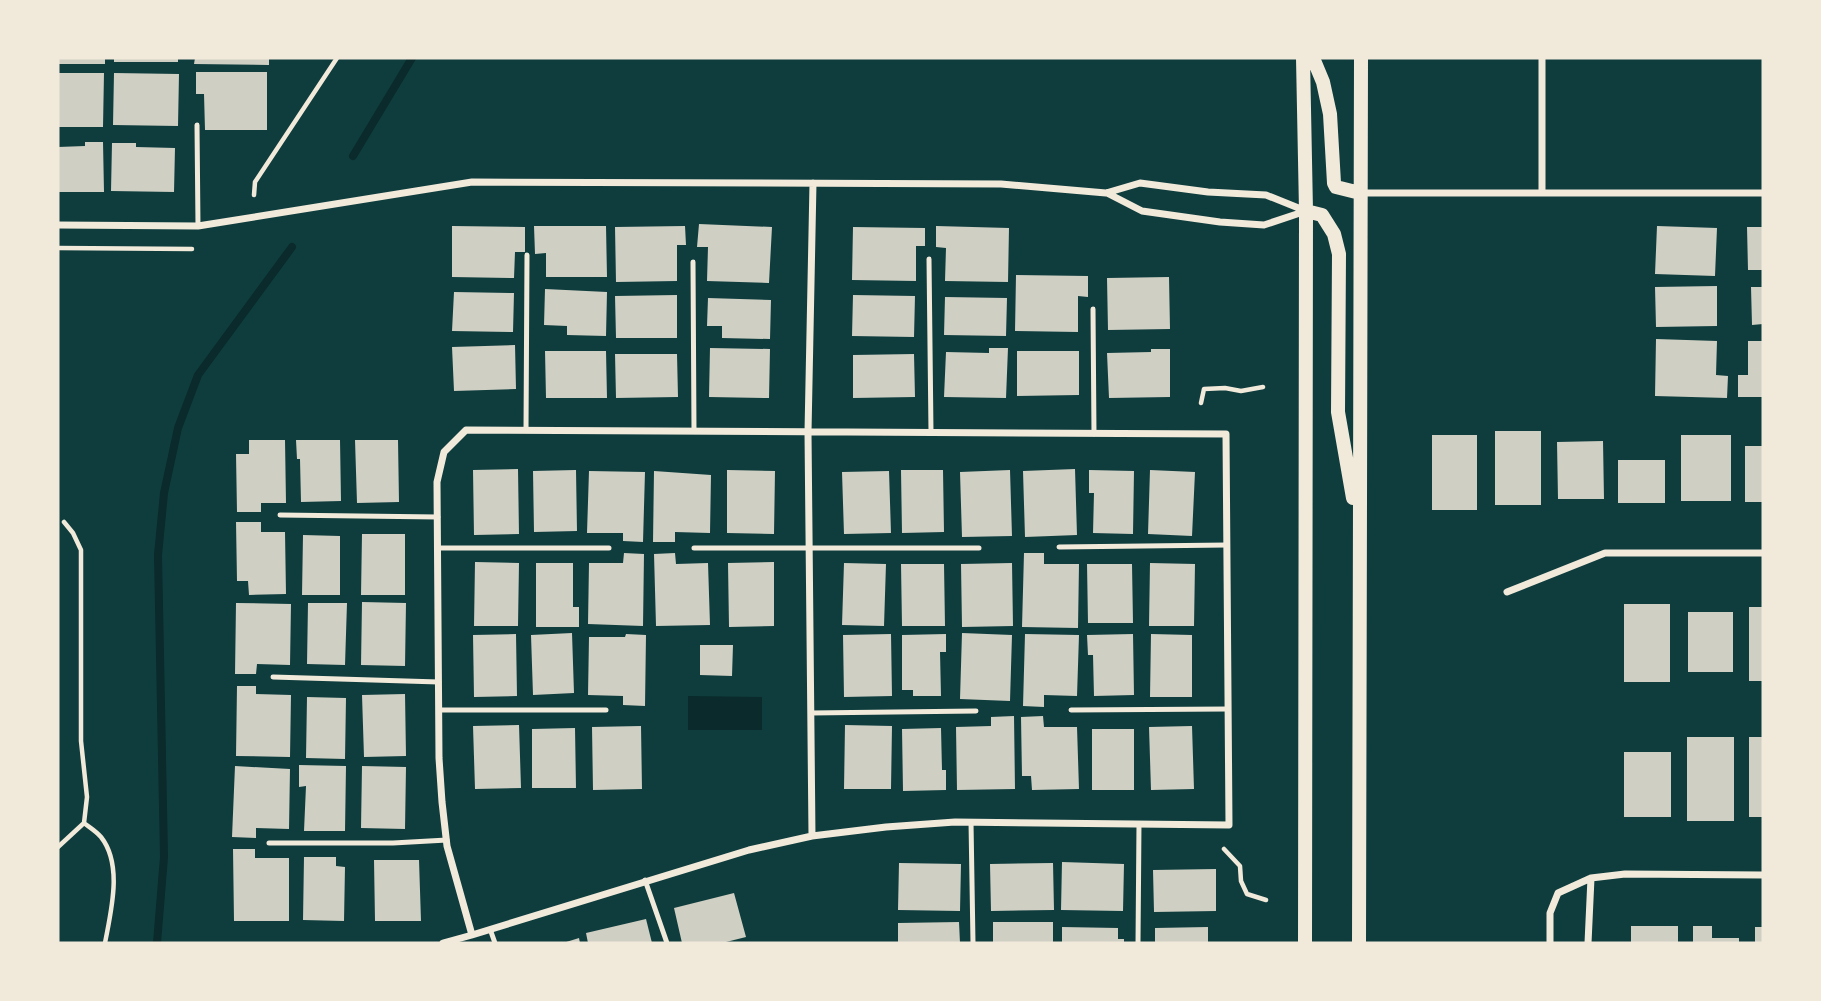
<svg xmlns="http://www.w3.org/2000/svg" width="1821" height="1001" viewBox="0 0 1821 1001" font-family="Bitter,serif">
  <rect width="100%" height="100%" fill="#0f3d3e"/>
  <!-- water -->
  <path fill="#0a2a2b" d="M688,696l74,1v33h-74z"/>
  <g fill="none" stroke-linecap="round" stroke-linejoin="round">
    <!-- stream -->
    <path stroke="#0a2a2b" stroke-width="8" d="M353,156l59,-98
      M157,943l7,-86 -6,-302 6,-62 14,-65 20,-53 94,-128"/>
  </g>
  <!-- building -->
  <path fill="#cfcfc3" d="M58,58h47v6h-47z
    M114,58h64v4h-64z
    M195,58h74v7l-75,-1z
    M196,72h71v58h-62l-1,-36h-8z
    M58,73h46l-1,54h-45z
    M114,73l65,1 -1,52 -65,-1z
    M85,142h18l1,50h-46v-45l27,-1z
    M112,143h24v4l39,1 -1,44 -63,-1z
    M699,224l73,3 -3,56 -62,-2 1,-34h-11z
    M452,226l73,1v25h-10l-1,26 -62,-1z
    M534,226h72l1,51h-61v-24l-11,1z
    M685,226l1,19h-9v36l-61,1 -1,-55z
    M936,226l73,2 -1,54 -63,-1 1,-33 -10,-1z
    M1657,226l60,2 -2,48 -60,-2z
    M853,227l72,1v18h-9v35l-64,-1z
    M1747,227h16v43h-15z
    M1016,275l72,1v21l-10,-1v36l-63,-1z
    M1169,277l1,52 -62,1 -1,-52z
    M1717,286v40l-61,1 -1,-40z
    M1751,287h12v37l-11,1z
    M545,289l62,3 -1,44 -39,-1v-9l-23,-1z
    M454,292l60,1 -1,39 -61,-1z
    M677,295v43h-61l-1,-42z
    M853,295l62,1 -1,41 -62,-1z
    M945,297l62,1 -1,38 -62,-1z
    M708,298l63,2 -1,39 -48,-1v-12h-15z
    M1656,339l61,2 -1,34 12,1 -1,22 -72,-2z
    M1748,341h15v56h-25v-22h10z
    M515,345l1,44 -62,2 -2,-44z
    M710,348l60,1 -1,49 -60,-1z
    M989,348h19l-2,50 -62,-1 2,-45 43,1z
    M1151,349h19v48l-61,1 -2,-45 44,-1z
    M545,351h61l1,47h-61z
    M1017,351h62v44l-62,1z
    M615,354h62l1,43 -62,1z
    M914,354l1,43 -62,1v-43z
    M1495,431h46v74h-46z
    M1432,435h45v75h-45z
    M1681,435h50v66h-50z
    M249,440h36l1,63h-25v9h-24l-1,-58h13z
    M296,440h44l1,61 -40,1 -1,-43h-3z
    M355,440h43l1,62 -42,1z
    M1603,441l1,58h-46l-1,-57z
    M1745,446h18v56h-18z
    M1618,460h47v43h-47z
    M518,469l1,65 -45,1 -1,-65z
    M1075,469l2,66 -52,2 -2,-66z
    M576,470l1,61 -43,1 -1,-61z
    M727,470l48,1 -1,63 -47,-1z
    M901,470h42l1,62 -42,1z
    M1010,470l2,66 -50,1 -2,-65z
    M1089,470l45,1 -1,63 -40,-1 1,-40h-5z
    M1150,470l45,2 -3,64 -44,-2z
    M589,471l56,1 -2,70 -20,-1v-8h-36z
    M654,471l57,4 -1,58 -35,-1v10h-22z
    M889,471l2,62 -47,1 -2,-62z
    M236,522h25v10h24l1,62 -37,1 -1,-14h-11z
    M362,534h43v61h-44z
    M303,535l37,1v59h-38z
    M624,553l20,1 -1,72 -55,-2 1,-61h34z
    M675,553l1,11 32,-1 2,62 -54,1 -2,-72z
    M1024,553h20v11h35l-1,64 -56,-1z
    M475,562l44,1 -1,63h-44z
    M774,562v64l-45,1 -1,-64z
    M536,563h37v44h6v20h-43z
    M844,563l42,1 -2,62 -42,-1z
    M1012,563l1,63 -51,1 -1,-63z
    M1150,563l45,1 -1,62h-45z
    M901,564h43l1,62h-43z
    M1087,564h45l1,59h-45z
    M362,602l44,1 -1,63 -44,-1z
    M236,603l55,1 -1,61 -33,-1 -1,10h-21z
    M308,603h39l-2,62 -38,-1z
    M1624,604h46v78h-46z
    M1749,607h14v74h-14z
    M1688,612h45v60h-45z
    M572,633l2,60 -41,2 -2,-60z
    M962,633l50,2 -2,66 -50,-2z
    M516,634l1,62 -43,1 -1,-62z
    M626,634l20,1 -1,71 -22,-1v-9l-35,-1 1,-58h36z
    M891,634l1,62 -48,1 -1,-62z
    M946,634v18h-6l1,44h-28v-6h-11v-55z
    M1025,634l54,1 -2,61 -33,-1v12l-21,-1z
    M1133,634l1,61 -40,1 -1,-41h-5l-1,-20z
    M1151,634l41,1v62h-42z
    M700,645h33l-1,31 -32,-1z
    M237,686h19v8l35,1 -1,62 -54,-1z
    M405,694l1,62 -42,1 -2,-62z
    M307,697l39,1 -1,61 -39,-1z
    M1014,716l1,73 -58,1 -1,-63 35,-1v-9z
    M1043,716l1,11h33l2,62 -47,1 -1,-14h-9l-1,-59z
    M519,725l2,63 -46,1 -2,-63z
    M845,725l47,1 -1,63h-47z
    M641,726l1,63 -49,1 -1,-63z
    M1192,726l2,63 -43,1 -2,-63z
    M575,728l1,60h-44v-59z
    M941,728l1,42h4v20l-43,1 -1,-62z
    M1092,729h42v61h-42z
    M1687,737h47v84h-47z
    M1749,737h14v80h-14z
    M1624,752h47v65h-47z
    M299,765l47,1 -1,65h-41l2,-45 -7,1z
    M235,766l55,3 -1,60 -33,-1v10l-24,-1z
    M362,766l44,1 -1,62 -44,-1z
    M233,849h22v9h34v63h-55z
    M304,857h32v9l9,1 -1,54 -41,-1z
    M374,860h45l2,61h-46z
    M1062,862l62,2 -1,47 -62,-1z
    M899,863l62,1 -1,47 -62,-1z
    M1053,863l1,47 -63,1 -1,-47z
    M1216,869v42l-62,1 -1,-42z
    M734,893l12,44 -24,6h-40l-8,-35z
    M646,919l6,24h-64l-2,-10z
    M959,922l1,21h-62v-20z
    M993,922h60v21h-60z
    M1631,926h47v17h-47z
    M1693,926h19v12h27v5h-46z
    M1062,927l56,1v11h6v4h-62z
    M1208,927v16h-53v-15z
    M1755,927h8v16h-8z
    M579,938l1,5h-17z"/>
  <g fill="none" stroke-linecap="round" stroke-linejoin="round">
    <!-- path -->
    <path stroke="#f1e9da" stroke-width="4.5" d="M254,195l1,-13 82,-124
      M58,248l134,1
      M1201,403l3,-14 21,-1 16,3 22,-4
      M64,522l9,11 8,17v191l6,56 -3,26
      M58,847l26,-24c5,4 12,8 17,14 22,28 10,74 4,106
      M1224,849l16,17 1,15 6,13 19,6"/>
    <!-- service -->
    <path stroke="#f1e9da" stroke-width="5" d="M197,125l1,101
      M929,259l2,173
      M693,262l1,169
      M1093,309l1,125
      M526,430l1,-175
      M280,515l158,2
      M1059,547l168,-2
      M438,548h171
      M694,548h285
      M273,677l166,5
      M439,710h167
      M1071,710l157,-1
      M811,713l165,-2
      M971,822l2,121
      M269,843h124l54,-3
      M645,880l22,63
      M490,929l5,14
      M1138,943l1,-119"/>
    <!-- minor -->
    <path stroke="#f1e9da" stroke-width="7" d="M1542,58v135
      M1107,193l35,18 78,11 44,3 42,-14
      M1360,193h403
      M58,225l140,1 274,-44 529,2 105,9 34,-10 68,9 58,3 40,16
      M1507,592l98,-39h158
      M812,836l-4,-404 5,-249
      M443,943l29,-8 277,-85 63,-14 74,-9 69,-5 274,3 -3,-391 -760,-4 -22,22 -7,30 2,276 3,44 5,44 25,89
      M1550,943v-30l8,-20 33,-15 34,-4 138,1
      M1588,943l3,-65"/>
    <!-- secondary -->
    <path stroke="#f1e9da" stroke-width="14" d="M1303,58l3,153 -1,732
      M1313,58l10,24 7,32 4,69 2,4 24,6
      M1306,211l16,4 12,19 5,20 -1,158 15,86
      M1359,943l2,-885"/>
  </g>
  <!-- border -->
  <rect width="1821" height="1001" fill="none" stroke="#f1e9da" stroke-width="119"/>
</svg>
